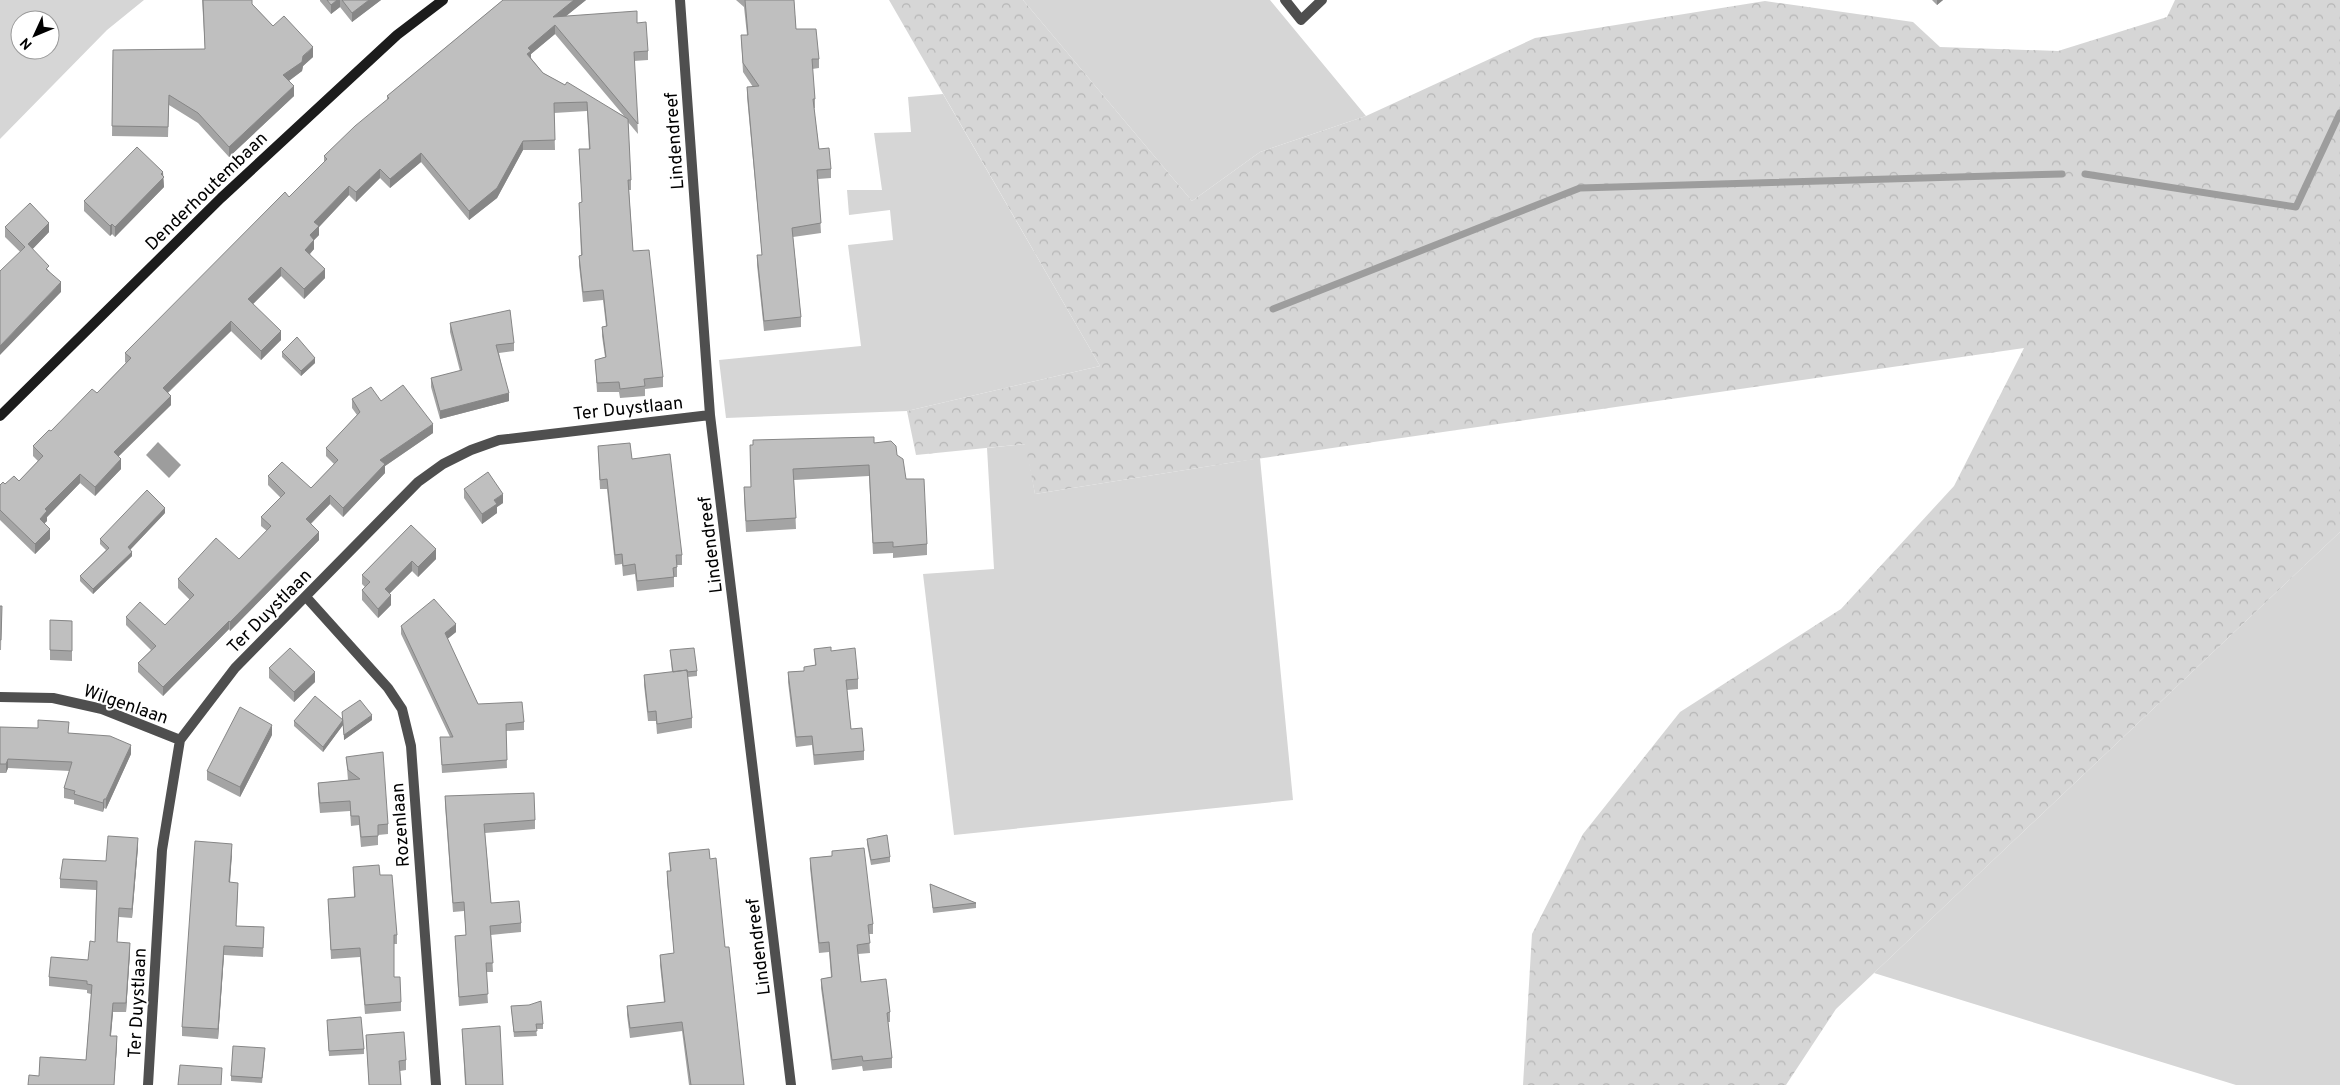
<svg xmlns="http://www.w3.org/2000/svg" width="2340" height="1085" viewBox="0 0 2340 1085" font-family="Overpass,sans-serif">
  <defs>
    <pattern id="forest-crowns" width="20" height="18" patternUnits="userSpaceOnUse" patternTransform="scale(1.25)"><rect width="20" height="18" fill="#d6d6d6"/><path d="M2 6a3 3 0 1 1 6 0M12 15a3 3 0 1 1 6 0" fill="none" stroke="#b6b6b6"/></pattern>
  </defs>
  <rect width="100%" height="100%" fill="#fff"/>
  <!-- grass -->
  <path fill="#d6d6d6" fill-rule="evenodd" d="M0,0h144l-37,30 -107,109zM20,20h30v30h-30z
    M1023,0h247l96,116 -106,36 -68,49z
    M943,94l157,272 -193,45 -181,7 -7,-58 142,-14 -13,-101 45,-5 -3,-30 -41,5 -2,-25h35l-8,-57 37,-1 -3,-35z
    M1026,444l9,50 225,-36 33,342 -339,35 -31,-261 71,-5 -7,-121z
    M2340,532v553h-104l-362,-112z"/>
  <!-- forest -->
  <path fill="url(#forest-crowns)" d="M889,0h134l169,201 68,-49 106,-36 169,-78 230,-37 148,21 27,25 118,4 109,-34 8,-17h165v532l-504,477 -50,76h-263l9,-151 51,-100 97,-122 161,-103 113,-123 70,-138 -795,115 -194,31 -10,-50 -109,11 -9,-44 193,-45z"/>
  <!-- water -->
  <path fill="#9d9d9d" d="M158,442l23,23 -12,13 -23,-23z"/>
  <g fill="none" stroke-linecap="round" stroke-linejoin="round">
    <!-- stream -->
    <path stroke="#9d9d9d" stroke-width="7" d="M2085,174l211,33 44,-94
      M1273,309l307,-121 482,-14"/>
    <!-- street -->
    <path stroke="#4f4f4f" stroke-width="10" d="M680,0l30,415 81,670
      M1285,0l16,20 21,-20
      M307,598l81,90 14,21 9,37 25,339
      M0,697l53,1 49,11 78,31
      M148,1085l14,-235 18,-110 55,-72 183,-186 25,-18 28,-14 28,-10 211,-25"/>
    <!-- secondary -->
    <path stroke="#1c1c1c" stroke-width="10" d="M0,416l221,-218 176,-163 46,-35"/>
  </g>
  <!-- wall -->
  <path fill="#a4a4a4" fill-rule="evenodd" d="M202,0h50v4l21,22 40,31 -10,9 -1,5 -13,10 5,15 -65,61 -31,-34 -29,-18 -1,32 -56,-1 1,-86 92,-1z
    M320,0h61l-29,22 -12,-15 -9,7 -11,-13z
    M503,0h83l-20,16 71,7 11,28v9l-14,1 4,73 -10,-12 3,58v10h-2l4,61 30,126v10l-18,2v7l-25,2 -1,-6h-22l-2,-32 10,-3 -3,-21v-9l4,-1 -3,-26 -20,2 -4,-37v-9l2,-1 -2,-52 3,-1 -3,-53h10l-2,-38 -33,2 1,37h-32l-26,48 -28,22 -48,-58 -31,26 -10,-10 -24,24 -7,-7 -30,32v8l-5,5v9l-4,5 15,24 -21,21 -23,-23 -28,28 28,36 -20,20 -30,-29 -63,62 3,12 -53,51 3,13 -26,27 -15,-13 -33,34v4l-3,2 6,16 -15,15 -35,-34v-35l19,-4 19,-20 -5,-5v-10l64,-53 29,-30 -1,-1v-9l164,-156 35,-35v-6l63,-56v-4zM555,34l69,82 -59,-31 -22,-12 -12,-15v-4z
    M736,0h58l2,29 23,30v9l-7,1 3,30v9h-1l5,41 12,20v9l-13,1 3,54 -28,4 8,80v10l-37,4 -7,-66v-10h5l-15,-158v-10h6l-10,-15 -2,-37h6l-3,-28z
    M1932,0h11l-6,5z
    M163,177l1,10 -49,50 -3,-3 -2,2 -26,-25v-10z
    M5,227l44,5 -17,17 17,22 12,21 -56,-55z
    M450,323l64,20v8l-15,2 10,48 -69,18 -9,-32v-9l29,-7 -10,-39z
    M282,352l33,11 -14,13 -19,-19z
    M352,399l29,2 52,32 -48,33v7l-42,44 -13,-13 -19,20 8,16 -89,91 -1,-2 -66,67 -25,-24v-9l13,-13 -25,-25v-8l39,8 25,-25 -12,-12v-9l61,-20 28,-28 -6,-5v-9l20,-19 -13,-13v-9l43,12 23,-24 -8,-8v-8l31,-33 -5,-7z
    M874,443l23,12 30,89v11l-34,3v-5l-20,1 -4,-78 -75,4 2,49 -50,3 -2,-34v-11h7l-1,-42z
    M598,446l34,13 50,96v10h-5v12h-3v10l-37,4 -2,-17 -12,2 -1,-12 -7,1 -8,-76h-7z
    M464,489l39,14 -6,4v6l-15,11 -18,-26z
    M165,513l-35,37 2,6 -39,38 -13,-13v-5l26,-26 -6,-6v-5z
    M411,525l25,34 -18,18 -6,-6 -23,23 2,11 -13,13 -16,-18v-10l3,-3 -3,-3v-9z
    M0,606h2l-1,44h-1z
    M50,620l22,1v40l-22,-1z
    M401,626l55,6 -9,7 31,65 46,18v8l-18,1 1,37 -65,5 -2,-36h10l-49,-103z
    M814,649l17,2 27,28v10l-11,1 4,39 13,22v9l-50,5 -2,-20 -16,2 -8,-65v-10l16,-1 11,-6z
    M670,650l27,21v5l-9,1 4,41v10l-35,6 -1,-13h-8l-4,-36v-10l28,-3z
    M269,668l46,14 -21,20 -25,-24z
    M342,712l30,8 -28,20 -1,-18v3l-20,27 -29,-26v-5l49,-1z
    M0,727l68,6 63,21 -25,55 -2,-1 -1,4 -29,-8v-4l-10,-2v-10l6,-17 -62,-3 -2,5h-6z
    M272,735l-32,62 -33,-17v-9z
    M346,757l42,67v10l-10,1v10l-17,2 -2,-22 -8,1 -1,-15 -30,2 -2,-20v-10l31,-3h-1z
    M445,796l90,24v9l-50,4 6,70 30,20v9l-30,3 2,37h-7l2,31 -29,3 -4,-70 11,-1 -2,-24 -11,1 -8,-107z
    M867,839l23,18v5l-19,3 -4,-21z
    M138,847l-6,71 -13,-1 -2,25 13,10 -4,60h-13l-2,24 6,9 -3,40 -75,-9 47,-16 5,-66 -4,-1v-3l-38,-4v-9l39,-17 7,-18 1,-52 -36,-2v-9l46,-18z
    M832,851l41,73v10h-4l1,19 -12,1 3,28 29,30v10h-2l4,36v10l-29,3 -1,-5 -30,4 -11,-82v-9l10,-2 -2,-25 -10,1 -9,-85v-10l22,-2z
    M232,853l-2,30 8,9 -2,34 28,1 -1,30 -39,-2 -6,84 -36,-3v-9z
    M669,853l41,6 15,88 19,138h-55l-7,-54 -52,7 -3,-23v-9l37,-4 -4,-37v-10l14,-2 -7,-72v-10h3z
    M353,867l27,8 17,60v9h-3v33l7,25v9l-36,3 -5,-57 -29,2 -3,-60 26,-2z
    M930,884l46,19v5l-43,5z
    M511,1006l32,18v5h-7l1,7 -23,1z
    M327,1025l37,24v5l-35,2z
    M462,1029l41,56h-38z
    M366,1035l40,25v10l-6,1 1,14h-32z
    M265,1053l-3,30 -31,-2v-5z"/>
  <!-- shaded-wall -->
  <path fill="#868686" d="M337,0h3v7l-9,7v-9z
    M369,0h12l-29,22v-9z
    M574,0h12l-31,25v9l-24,20v7l-4,3 1,-16 25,-31z
    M1937,0h6l-6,5z
    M313,47v10l-10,9 -1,5 -19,14v-10z
    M294,86v10l-65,61v-10z
    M523,141v9l-26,48 -28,22v-9z
    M421,153v9l-31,26v-9z
    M380,169v9l-24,24v-10z
    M163,172l1,15 -49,50v-10z
    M349,186v9l-30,32v8l-5,5v9l-9,10v-9l9,-28z
    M49,223v9l-21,22v-10z
    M112,224v10l-2,2v-10z
    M281,267v9l-33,33v-10z
    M325,269v9l-21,21v-10z
    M61,282v10l-61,63v-9z
    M231,321v10l-68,66v-9z
    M281,331v9l-20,20v-9z
    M315,358v5l-14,13v-5z
    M509,393v8l-69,18v-8z
    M171,396v9l-57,56v-9z
    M433,424v9l-48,33v7l-42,44v-9l37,-48z
    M121,459v10l-26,27v-9z
    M80,474v9l-33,34v4l-7,7v-9l5,-10z
    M503,494v9l-6,4v6l-15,11v-10l12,-14z
    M330,495v9l-24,24v-9z
    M165,508v5l-37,39v-5z
    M50,529v10l-15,15v-10z
    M319,532v8l-89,91v-9z
    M436,549v10l-18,18v-10z
    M132,552v4l-39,38v-5z
    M412,561v10l-27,27v-9z
    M391,595v10l-13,13v-9z
    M229,621v8l-66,67v-9z
    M456,624v8l-11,9v-8z
    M315,672v10l-21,20v-10z
    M372,715v5l-28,20v-5z
    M343,720v5l-20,27v-5z
    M272,725v10l-32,62v-10z
    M131,745v9l-25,55v-10z
    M8,759v9l-2,5v-9z
    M104,799v9l-1,4v-9z
    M138,838v9l-6,71v-9z
    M232,844v9l-3,39v-10z
    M130,943v9l-4,60v-9z
    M224,946v9l-6,84v-10z
    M113,1003v9l-3,33v-9z
    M117,1036v9l-3,40z"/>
  <!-- building -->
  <path fill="#bfbfbf" stroke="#868686" d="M203,0h49v4l21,22 11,-10 29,31 -10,9 -1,6 -19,13 11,11 -65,61 -31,-34 -29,-18 -1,32 -56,-1 1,-76 92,-1z
    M327,0h10l-6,5z
    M342,0h27l-17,13z
    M503,0h71l-21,17 84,-6v12l9,-1 2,29 -14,1 4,72 -83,-99 -27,23 3,3 -4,3 16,19 22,12 2,-3 61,37 3,61h-3l5,71 16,-1 14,127 -19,2 1,7 -25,3 -1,-7 -22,1 -2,-23 11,-3 -4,-30 5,-1 -4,-36 -20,2 -4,-36 3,-1 -3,-52 3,-1 -3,-53h11l-3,-47 -33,1 1,37 -32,1 -26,47 -28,23 -48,-58 -31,26 -10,-10 -24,23 -7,-6 -35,36 5,4 -9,9 4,5 -9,10 20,19 -21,20 -23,-22 -33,32 33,32 -20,20 -30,-30 -68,67 8,8 -57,56 7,7 -26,28 -15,-13 -35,35 2,2 -7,8 10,10 -15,15 -35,-34v-25l3,-3 2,2 9,-8 5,5 24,-25 -10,-10 16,-16 2,1 41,-42 5,4 34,-35 -6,-5 160,-161 4,5 38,-38 -3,-3 31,-30 34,-28 -2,-2z
    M745,0h49l2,29h20l3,30h-7l3,40h-2l6,50 10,-1 2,21 -14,1 4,53 -29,5 9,89 -37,4 -7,-66h5l-15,-168 12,-1 -16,-23 -2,-28h7z
    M137,147l26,25 -2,2 3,3 -49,50 -3,-3 -2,2 -26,-25z
    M30,203l19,20 -21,21 21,22 -3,3 15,13 -61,64v-75l25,-24 -20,-20z
    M510,310l4,33 -18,2 13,48 -69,18 -9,-33 31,-8 -12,-47z
    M297,337l18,21 -14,13 -19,-19z
    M403,385l30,39 -53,36 5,4 -42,44 -13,-13 -24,24 13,13 -89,90 -1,-1 -66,66 -25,-24 18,-17 -30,-29 14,-15 25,23 29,-30 -16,-16 38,-41 23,21 32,-33 -10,-9 24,-24 -17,-17 14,-14 29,26 27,-28 -12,-12 34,-36 -8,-13 19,-12 10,14z
    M874,437v6l17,-2 5,5 1,9 6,4 3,20h18l3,65 -34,3v-5l-20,1 -4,-78 -76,4 3,49 -50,3 -2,-34h7l-1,-42h3v-5z
    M630,443l2,16 38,-5 12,101h-6l1,12 -4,1 1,9 -37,4 -2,-17 -12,2 -1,-12 -7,1 -8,-76 -7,1 -2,-34z
    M488,472l15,22 -9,6 3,4 -15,10 -18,-25z
    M147,490l18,18 -37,39 4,5 -39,37 -13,-13 29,-28 -9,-9z
    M411,525l25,24 -18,18 -6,-6 -27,28 6,6 -13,14 -16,-19 8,-8 -8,-7z
    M434,599l22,25 -11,9 33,71 44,-2 2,20 -18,2 1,36 -65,5 -2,-28h13l-52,-111z
    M0,606h2l-1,34h-1z
    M50,620l22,1v30l-22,-1z
    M831,647v4l24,-3 3,31 -12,1 5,49 11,-1 2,23 -50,4 -2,-19 -16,1 -8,-65 16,-1v-4l12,-2 -2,-16z
    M290,648l25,24 -21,20 -25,-24z
    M694,648l3,23 -10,1v-2l-14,2 -3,-22z
    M687,670l5,48 -35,6 -1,-13 -8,1 -4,-37z
    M315,696l28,24 -20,27 -29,-26z
    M360,700l12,15 -28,20 -2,-23z
    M240,707l32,18 -32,62 -33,-16z
    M38,720l31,2 -1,11 42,3 21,9 -25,54h-2l-1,4 -29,-9 1,-3 -11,-3 8,-26 -64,-3 -2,5h-6v-37l38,1z
    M383,752l5,72 -10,1v11l-17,1 -2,-21h-8l-1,-15 -30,2 -2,-20 42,-4 -12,-9 -2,-13z
    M534,793l1,27 -51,4 7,79 28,-2 2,22 -31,3 3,37h-7l2,31 -29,3 -4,-61 11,-1 -2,-33 -11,1 -8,-107z
    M887,835l3,22 -19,3 -4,-21z
    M108,836l30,2 -6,71 -13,-1 -2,34 13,1 -4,60h-13l-3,33h7l-3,49h-86l1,-10 10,1 1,-19 46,3 6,-75 -5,-1v-3l-38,-4 2,-20 37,3 2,-19 5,1 2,-61 -37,-2 3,-20 43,2z
    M195,841l37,3 -3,38 9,1 -2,43 28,1 -1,21 -39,-2 -6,83 -36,-2z
    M864,848l9,76 -5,1 2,18 -13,2 4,37 25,-3 4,33 -3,1 5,45 -29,3 -1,-5 -30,4 -11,-81 11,-2 -3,-35 -10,1 -9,-85 22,-2v-5z
    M709,849l1,10 6,-1 9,89h4l15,138h-53l-9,-63 -52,6 -3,-22 38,-4 -5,-47 14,-2 -6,-68 -1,-14h4l-2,-18z
    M379,865l1,10h12l5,60h-3v42h6l1,25 -36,3 -5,-57 -29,2 -3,-51 27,-2 -2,-30z
    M930,884l46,19 -43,5z
    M541,1001l2,23h-7l1,7 -23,1 -3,-26 18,-1z
    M361,1017l3,32 -35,2 -2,-31z
    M500,1026l3,59h-37l-4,-56z
    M404,1032l2,28 -7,1 2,24h-32l-3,-50z
    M233,1046l32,2 -3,30 -31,-2z
    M180,1065l42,3 -1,17h-43z"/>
  <g text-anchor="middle" stroke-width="4" stroke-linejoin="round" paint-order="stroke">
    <!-- street labels -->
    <g font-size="18" fill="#000" stroke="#fff">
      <text transform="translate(674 141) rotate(-94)" y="6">Lindendreef</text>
      <text transform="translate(206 191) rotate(-44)" y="6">Denderhoutembaan</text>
      <text transform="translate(628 408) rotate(-6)" y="6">Ter Duystlaan</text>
      <text transform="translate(710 545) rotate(-97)" y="6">Lindendreef</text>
      <text transform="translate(269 611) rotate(-45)" y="6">Ter Duystlaan</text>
      <text transform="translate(126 704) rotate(19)" y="6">Wilgenlaan</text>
      <text transform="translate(400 825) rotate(-94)" y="6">Rozenlaan</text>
      <text transform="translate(758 947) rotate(-97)" y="6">Lindendreef</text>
      <text transform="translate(137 1003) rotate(-87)" y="6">Ter Duystlaan</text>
    </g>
  </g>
  <!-- north arrow -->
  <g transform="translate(35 35) rotate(226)"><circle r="24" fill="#ffffff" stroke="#999999"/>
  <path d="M0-4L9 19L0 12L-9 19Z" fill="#000000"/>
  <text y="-8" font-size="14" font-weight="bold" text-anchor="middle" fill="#000000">N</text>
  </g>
</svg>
